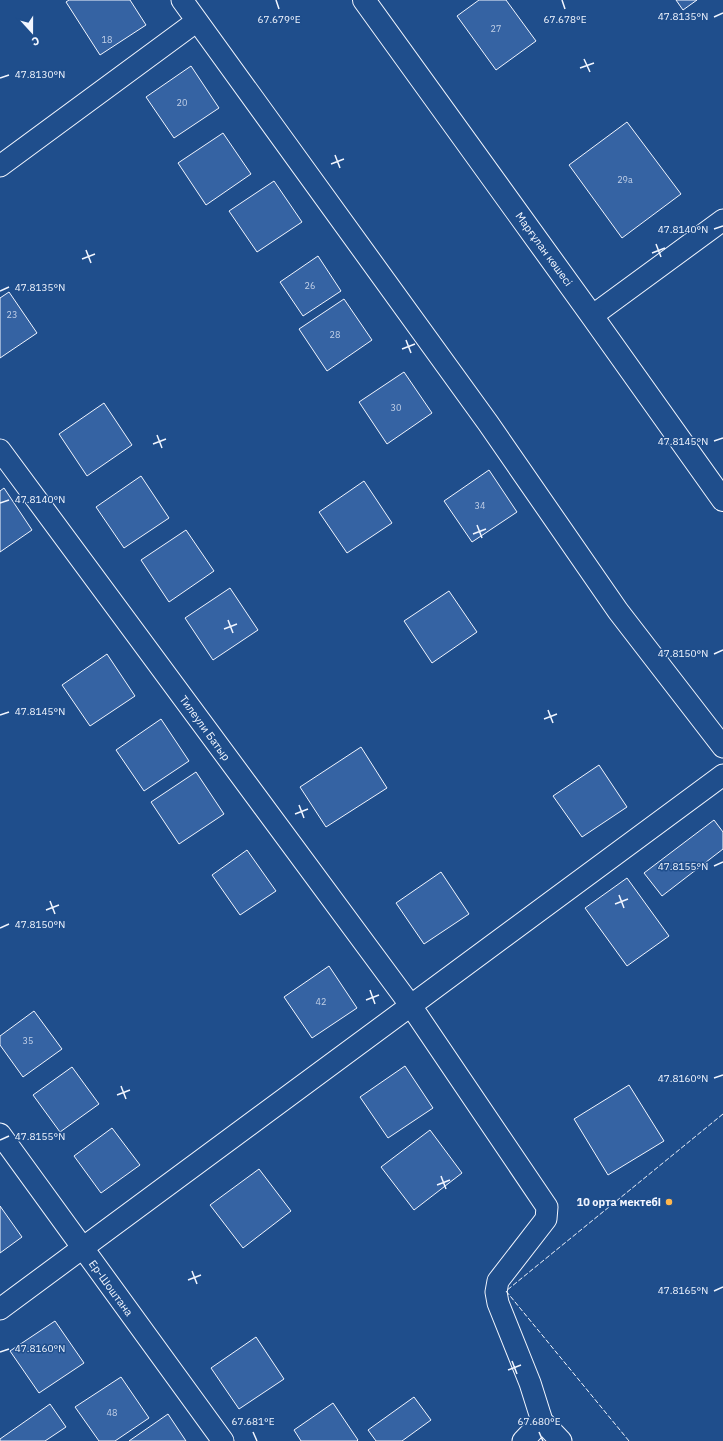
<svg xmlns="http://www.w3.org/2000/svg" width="723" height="1441" viewBox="0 0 723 1441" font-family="'IBM Plex Sans',sans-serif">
  <rect width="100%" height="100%" fill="#1f4e8c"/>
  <!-- building -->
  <path fill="#3563a3" stroke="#f2f6ff" d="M69,0h61l16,25 -46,30 -34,-53z
    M479,0h27l30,41 -40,29 -39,-54z
    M676,0h21l-14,10z
    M191,66l28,42 -45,30 -28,-41z
    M627,122l54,72 -59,44 -53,-73z
    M223,133l28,41 -45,31 -28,-42z
    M274,181l28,41 -45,30 -28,-41z
    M318,256l23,35 -38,25 -23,-34z
    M9,292l28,41 -37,25v-60z
    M344,299l28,41 -45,31 -28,-42z
    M404,372l28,41 -45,31 -28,-42z
    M104,403l28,42 -45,31 -28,-42z
    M489,470l28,42 -45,30 -28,-41z
    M141,476l28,42 -45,30 -28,-41z
    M364,481l28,42 -45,30 -28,-41z
    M4,488l28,42 -32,22v-61z
    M186,530l28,41 -45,31 -28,-42z
    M230,588l28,42 -45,30 -28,-42z
    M449,591l28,41 -45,31 -28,-42z
    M107,654l28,42 -45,30 -28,-41z
    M161,719l28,42 -45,30 -28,-41z
    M361,747l26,41 -61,39 -26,-40z
    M599,765l28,42 -45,30 -29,-41z
    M196,772l28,42 -45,30 -28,-42z
    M714,820l9,12v17l-61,47 -18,-23z
    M247,850l29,41 -36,24 -28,-40z
    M441,872l28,42 -45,30 -28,-41z
    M627,878l42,58 -42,30 -42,-58z
    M329,966l28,42 -45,30 -28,-41z
    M34,1011l28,38 -39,28 -23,-32v-9z
    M405,1066l28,42 -45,30 -28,-41z
    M72,1067l27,37 -39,28 -27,-37z
    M629,1085l35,56 -56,34 -34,-56z
    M112,1128l28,37 -39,28 -27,-37z
    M430,1130l32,43 -48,37 -33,-43z
    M259,1169l32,42 -48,37 -33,-43z
    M0,1206l22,31 -22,16z
    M55,1321l29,42 -45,30 -29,-42z
    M256,1337l28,42 -45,30 -28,-41z
    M121,1377l28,41 -34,23h-16l-24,-34z
    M414,1397l17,23 -29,21h-26l-8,-11z
    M333,1403l25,37 -1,1h-56l-7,-11z
    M50,1404l16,23 -21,14h-45v-2z
    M168,1414l18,27h-57z"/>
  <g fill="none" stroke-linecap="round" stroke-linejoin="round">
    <!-- minor casing -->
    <g stroke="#f2f6ff" stroke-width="23">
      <path id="minor" d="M182,0l306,423 130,188 105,136
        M0,166l197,-145
        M592,316l131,-96
        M0,450l411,556 136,201 -1,12 -48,62 -2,11 2,11 32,80 12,38 19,20
        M0,1134l223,307
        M0,1309l723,-534
        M523,1441l19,-20"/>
    </g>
    <!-- secondary casing -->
    <g stroke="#f2f6ff" stroke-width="24">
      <path id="secondary" d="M364,0l228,316 131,184"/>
    </g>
    <!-- minor -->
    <use href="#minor" stroke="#1f4e8c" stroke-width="21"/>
    <!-- secondary -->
    <use href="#secondary" stroke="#1f4e8c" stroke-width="22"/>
    <!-- fence -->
    <path stroke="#f2f6ff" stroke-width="1" stroke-dasharray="5 2" stroke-linecap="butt" d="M629,1441l-123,-150 217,-177"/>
  </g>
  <!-- ticks -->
  <path fill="none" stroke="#f2f6ff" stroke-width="1.5" d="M276,0l3,9M562,0l3,9M714,17l9,-4M584,59l6,13M580,68l14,-5M0,78l9,-3M335,155l5,13M331,164l13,-5M714,229l9,-3M656,244l5,13M86,250l5,13M652,253l13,-5M82,259l13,-5M0,291l9,-4M406,340l5,13M402,349l13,-5M157,435l5,13M714,441l9,-3M153,444l13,-5M0,503l9,-3M477,525l5,13M473,534l13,-5M228,620l5,13M224,629l13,-5M714,654l9,-4M548,710l5,13M0,715l9,-3M544,719l13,-5M299,805l5,13M295,814l13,-5M714,866l9,-4M619,895l5,13M50,901l5,13M615,904l13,-5M46,910l13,-5M0,928l9,-4M370,990l5,14M366,1000l13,-5M714,1078l9,-3M121,1086l5,13M117,1095l13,-5M0,1140l9,-4M441,1176l5,13M437,1185l13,-5M192,1271l5,13M188,1280l13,-5M714,1291l9,-4M0,1352l9,-3M512,1361l5,13M508,1370l13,-5M253,1432l4,9M539,1432l4,9"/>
  <!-- markers -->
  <circle fill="#ffb74d" stroke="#1f4e8c" stroke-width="1.5" cx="669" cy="1202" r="4"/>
  <g text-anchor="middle" stroke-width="3" stroke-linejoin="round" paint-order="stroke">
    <!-- number labels -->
    <g font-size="9" fill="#c3d1e8">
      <text x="496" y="32">27</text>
      <text x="107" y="43">18</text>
      <text x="182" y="106">20</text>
      <text x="625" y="183">29а</text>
      <text x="310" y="289">26</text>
      <text x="12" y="318">23</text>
      <text x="335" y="338">28</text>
      <text x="396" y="411">30</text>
      <text x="480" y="509">34</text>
      <text x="321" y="1005">42</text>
      <text x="28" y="1044">35</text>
      <text x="112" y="1416">48</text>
    </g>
    <!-- street labels -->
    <g font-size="11" fill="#f2f6ff" stroke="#1f4e8c">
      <text transform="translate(544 249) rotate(54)" y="4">Марғұлан көшесі</text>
      <text transform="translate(205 728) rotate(54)" y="4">Тилеули Батыр</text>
      <text transform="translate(111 1288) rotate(54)" y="4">Ер-Шоштана</text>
    </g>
    <!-- poi labels -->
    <g font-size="11" font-weight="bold" fill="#f2f6ff" stroke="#1f4e8c" text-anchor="end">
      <text x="661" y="1206">10 орта мектебі</text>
    </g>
  </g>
  <g font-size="10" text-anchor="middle" fill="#f2f6ff" stroke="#1f4e8c" stroke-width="3" stroke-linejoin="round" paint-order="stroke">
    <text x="683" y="20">47.8135°N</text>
    <text x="279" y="23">67.679°E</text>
    <text x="565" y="23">67.678°E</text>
    <text x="40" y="78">47.8130°N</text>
    <text x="683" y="233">47.8140°N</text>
    <text x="40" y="291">47.8135°N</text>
    <text x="683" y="445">47.8145°N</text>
    <text x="40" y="503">47.8140°N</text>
    <text x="683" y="657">47.8150°N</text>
    <text x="40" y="715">47.8145°N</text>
    <text x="683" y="870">47.8155°N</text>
    <text x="40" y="928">47.8150°N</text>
    <text x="683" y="1082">47.8160°N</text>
    <text x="40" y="1140">47.8155°N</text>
    <text x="683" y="1294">47.8165°N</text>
    <text x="40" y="1352">47.8160°N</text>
    <text x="253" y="1425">67.681°E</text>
    <text x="539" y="1425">67.680°E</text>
  </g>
  <!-- north arrow -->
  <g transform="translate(32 32) rotate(159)" stroke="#1f4e8c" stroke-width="3" paint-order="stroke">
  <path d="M0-3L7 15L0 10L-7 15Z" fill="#f2f6ff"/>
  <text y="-6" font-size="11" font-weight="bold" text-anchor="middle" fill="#f2f6ff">С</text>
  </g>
</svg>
